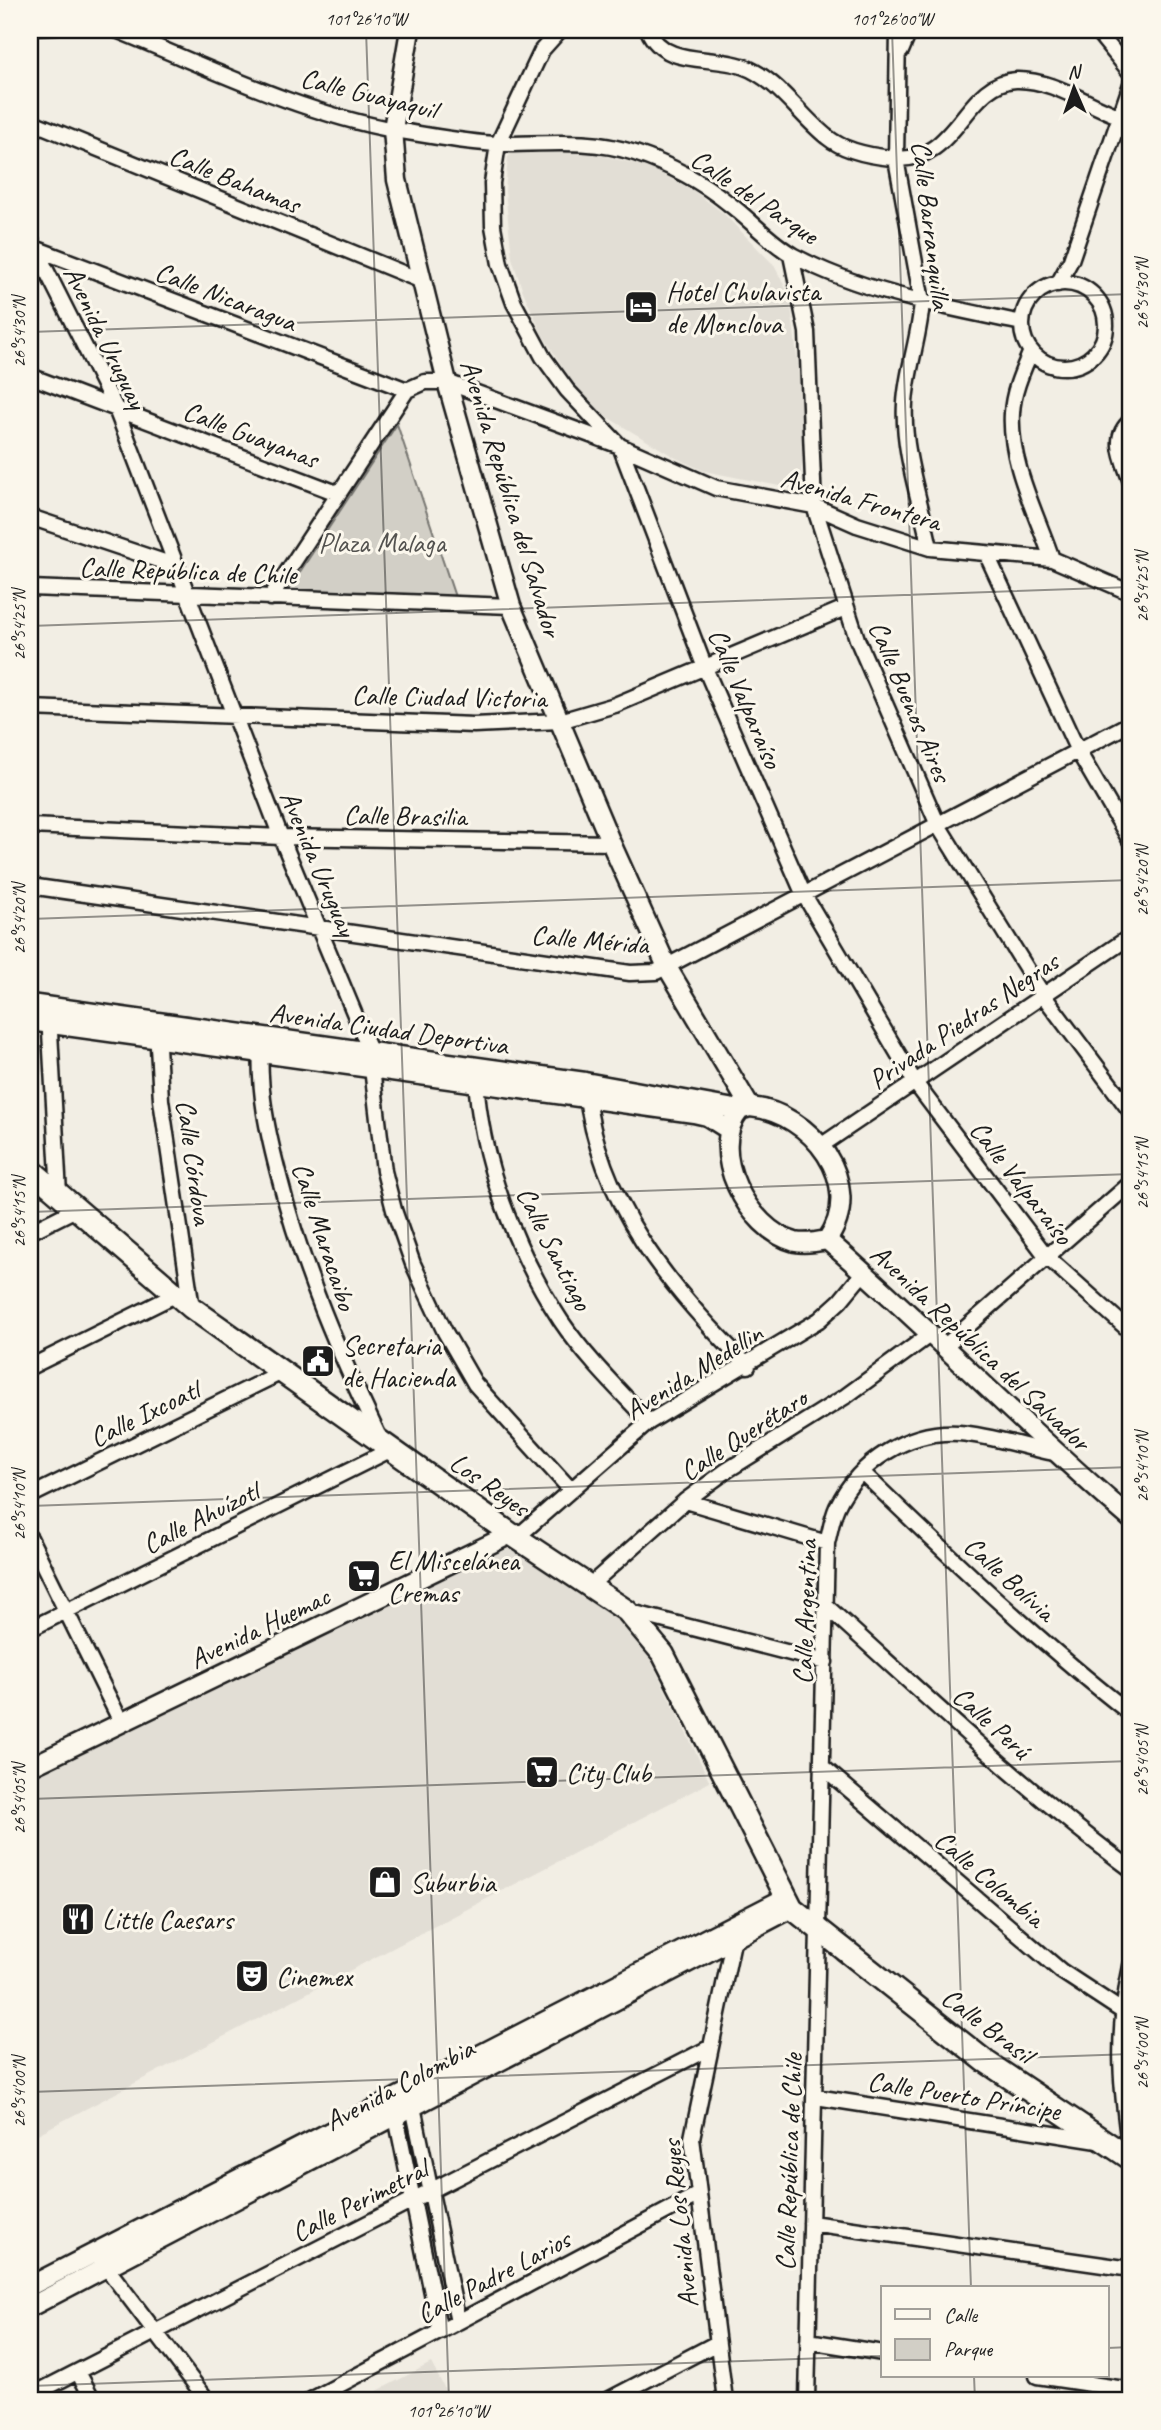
<svg xmlns="http://www.w3.org/2000/svg" width="1161" height="2430" viewBox="0 0 1161 2430" font-family="Caveat,sans-serif">
  <rect width="100%" height="100%" fill="#f2eee4"/>
  <filter id="ink" filterUnits="userSpaceOnUse"><feTurbulence type="fractalNoise" baseFrequency=".0143" numOctaves="2"/><feDisplacementMap in="SourceGraphic" scale="14" xChannelSelector="R" yChannelSelector="G"/><feConvolveMatrix kernelMatrix="1 2 1 2 8 2 1 2 1" color-interpolation-filters="sRGB"/></filter>
  <g filter="url(#ink)">
    <!-- built -->
    <path fill="#e2ded5" d="M533,148l63,6 52,13 43,22 32,24 51,52 16,32 14,120 -3,63 -7,9 -90,-18 -28,-13 -74,-44 -30,-32 -30,-48 -20,-45 -10,-31 -7,-67 3,-34 6,-6z
      M509,1548l87,56 44,34 70,144 -680,356v-360z
      M431,2363l20,37h-91z"/>
    <!-- green -->
    <path fill="#d2cfc6" stroke="#777671" stroke-width="2" d="M397,424l58,173 -167,-7z"/>
    <g fill="none" stroke-linecap="round" stroke-linejoin="round">
      <!-- minor casing -->
      <g stroke="#1c1c1c" stroke-width="19">
        <path id="minor" d="M116,30c90,36 181,82 278,100 34,5 71,13 105,14 47,0 91,-6 136,9 33,11 66,28 93,50 22,16 42,40 66,53 70,37 152,51 228,67
          M560,30l-18,20 -44,94 -6,39 1,43 7,38 14,39 29,54 24,33 53,56 85,222 98,225 113,191 131,173 84,75
          M648,30c16,37 61,25 94,36 35,12 57,49 85,71 17,14 44,19 65,21 64,9 72,-76 124,-78 37,-1 71,25 105,37
          M898,30l-2,129 26,142c-2,35 -15,68 -17,102 -3,48 16,99 25,145
          M1096,30l35,43
          M901,51l9,-21
          M30,121l392,160
          M30,238l86,171 165,428 89,214 14,120 10,39 19,54 32,68 30,52 96,106
          M32,247l375,143
          M791,255l16,77 7,174 43,133 81,186 105,170 88,117
          M1022 325a42 42 0 1 1 84 0a42 42 0 1 1-84 0Z
          M1058,284l13,-24 60,-176
          M1031,351c-8,19 -18,40 -19,62 -3,50 24,99 40,146
          M30,376l307,117
          M1131,421c-21,17 -7,40 0,61
          M30,517l146,49
          M986,553l92,198 53,91
          M30,588l481,18
          M270,598l137,-208 18,-8h22l173,64 96,42 98,18 43,19 73,23 122,11 79,34
          M30,708l444,17 86,-4 55,-16 230,-97
          M30,826l251,11 330,6
          M30,886l600,87 26,-1 475,-249
          M49,1014l10,180
          M157,1028l4,72 31,208
          M261,1043c-3,48 7,92 19,137 23,91 60,175 100,259
          M476,1075c3,83 40,177 85,246 25,37 58,69 88,101
          M586,1090c13,113 84,199 162,276
          M822,1145l309,-209
          M30,1232l46,-23
          M945,1346l186,-163
          M30,1367l145,-72
          M862,1472c87,84 174,168 269,242
          M30,1496l250,-123
          M685,1501l142,42
          M511,1534l13,-3 125,-109 170,-102 21,-19 24,-29
          M30,1538l91,184
          M588,1587l97,-86 41,-30 120,-75 86,-63
          M826,1606c100,90 197,183 305,263
          M627,1611l198,51
          M30,1629l362,-180
          M824,1768l237,203 70,46
          M1131,1966c-16,72 -10,122 0,194
          M411,2097l47,225
          M816,2097l282,44
          M394,2107l46,225
          M811,2223l320,46
          M100,2259l107,141
          M808,2341l75,12
          M78,2372l15,28
          M1037,2376l94,14
          M30,2396l681,-349
          M311,2400l386,-205
          M608,2400l109,-57
          M725,2400l-33,-262 43,-206
          M807,2400l20,-857c3,-11 5,-25 10,-36 22,-46 72,-77 122,-74 31,2 64,14 95,20"/>
      </g>
      <!-- tertiary casing -->
      <g stroke="#1c1c1c" stroke-width="23">
        <path id="tertiary" d="M410,30l-17,99 4,51 50,202 64,224 100,237 56,124 83,140
          M30,1004l555,78 155,28
          M30,1021l664,92 13,3 22,14
          M750,1107c61,5 117,77 77,133 -10,2 -21,4 -32,2 -47,-12 -89,-92 -55,-132z
          M827,1240c104,90 199,189 304,279
          M30,1767l481,-233
          M30,2286l755,-388
          M30,2307l762,-399"/>
      </g>
      <!-- secondary casing -->
      <g stroke="#1c1c1c" stroke-width="26">
        <path id="secondary" d="M30,1169l162,139 319,226 116,77 36,43 129,254 193,153 146,98"/>
      </g>
      <!-- minor -->
      <use href="#minor" stroke="#fbf7ec" stroke-width="14"/>
      <!-- tertiary -->
      <use href="#tertiary" stroke="#fbf7ec" stroke-width="18"/>
      <!-- secondary -->
      <use href="#secondary" stroke="#fbf7ec" stroke-width="21"/>
    </g>
  </g>
  <!-- ticks -->
  <path fill="none" stroke="#1c1c1c" stroke-width="2" stroke-opacity="0.45" d="M366,30l83,2370M892,30l79,2258M30,39l262,-9M30,332l1101,-38M30,626l1101,-39M30,919l1101,-39M30,1212l1101,-38M30,1506l1101,-39M30,1799l1101,-38M30,2092l1101,-38M1107,2348l24,-1M974,2376l1,24M30,2386l853,-30"/>
  <!-- icons -->
  <defs>
    <g id="hotel-square" transform="scale(1.75)"><rect x="-9" y="-9" width="18" height="18" rx="4" fill="#1c1c1c" stroke="#fbf7ec"/><path d="M-6-4.5h1.5V1H6V5H4.5V3h-9V5H-6ZM-4 0a1.8 1.8 0 1 1 3.6 0ZM.5 0V-2.5h3Q6-2.5 6 0Z" fill="#fff"/></g>
    <g id="civic-square" transform="scale(1.75)"><rect x="-9" y="-9" width="18" height="18" rx="4" fill="#1c1c1c" stroke="#fbf7ec"/><path d="M-.6-6.5H3V-4.5H.6V-3L4-1V1h2V6H-6V1h2V-1L-.6-3ZM-1.2 2.5V6h2.4V2.5Z" fill="#fff"/></g>
    <g id="supermarket-square" transform="scale(1.75)"><rect x="-9" y="-9" width="18" height="18" rx="4" fill="#1c1c1c" stroke="#fbf7ec"/><path d="M-6-5.5h2.5l.6 2H6L4.5 2H-2.5L-4.4-4H-6ZM-1.5 3.2a1.3 1.3 0 1 0 .1 0ZM3 3.2a1.3 1.3 0 1 0 .1 0Z" fill="#fff"/></g>
    <g id="shop-square" transform="scale(1.75)"><rect x="-9" y="-9" width="18" height="18" rx="4" fill="#1c1c1c" stroke="#fbf7ec"/><path d="M-5-2.5h2.3a2.7 3.5 0 0 1 5.4 0H5L5.5 6h-11ZM-1.5-2.5h3a1.5 2.3 0 0 0-3 0Z" fill="#fff"/></g>
    <g id="restaurant-square" transform="scale(1.75)"><rect x="-9" y="-9" width="18" height="18" rx="4" fill="#1c1c1c" stroke="#fbf7ec"/><path d="M-5-6h1v4h1v-4h1v4h1v-4h1v5L-1.5 .5V6h-2V.5L-5-1ZM5-6V6H3V1.5H1.5Q1.5-4 5-6Z" fill="#fff"/></g>
    <g id="theatre-square" transform="scale(1.75)"><rect x="-9" y="-9" width="18" height="18" rx="4" fill="#1c1c1c" stroke="#fbf7ec"/><path d="M-5-5.5Q0-4 5-5.5V0Q5 5 0 6Q-5 5-5 0ZM-3.3-2.5H-1v1.5H-3.3ZM1-2.5H3.3v1.5H1ZM-2.8 1Q0 5.5 2.8 1Z" fill="#fff"/></g>
  </defs>
  <g fill-rule="evenodd">
    <use href="#hotel-square" x="641" y="307"/>
    <use href="#civic-square" x="318" y="1361"/>
    <use href="#supermarket-square" x="364" y="1576"/>
    <use href="#supermarket-square" x="542" y="1772"/>
    <use href="#shop-square" x="385" y="1882"/>
    <use href="#restaurant-square" x="78" y="1919"/>
    <use href="#theatre-square" x="252" y="1976"/>
  </g>
  <g text-anchor="middle" stroke-width="6" stroke-linejoin="round" paint-order="stroke">
    <!-- street labels -->
    <g font-size="28" fill="#1c1c1c" stroke="#fbf7ec">
      <text transform="translate(369 93) rotate(14)" y="10">Calle Guayaquil</text>
      <text transform="translate(235 179) rotate(22)" y="10">Calle Bahamas</text>
      <text transform="translate(755 196) rotate(34)" y="10">Calle del Parque</text>
      <text transform="translate(932 225) rotate(83)" y="10">Calle Barranquilla</text>
      <text transform="translate(226 296) rotate(21)" y="10">Calle Nicaragua</text>
      <text transform="translate(106 337) rotate(64)" y="10">Avenida Uruguay</text>
      <text transform="translate(251 434) rotate(21)" y="10">Calle Guayanas</text>
      <text transform="translate(512 498) rotate(73)" y="10">Avenida República del Salvador</text>
      <text transform="translate(861 499) rotate(16)" y="10">Avenida Frontera</text>
      <text transform="translate(188 570) rotate(2)" y="10">Calle República de Chile</text>
      <text transform="translate(449 696) rotate(1)" y="10">Calle Ciudad Victoria</text>
      <text transform="translate(746 698) rotate(67)" y="10">Calle Valparaíso</text>
      <text transform="translate(911 701) rotate(67)" y="10">Calle Buenos Aires</text>
      <text transform="translate(405 815) rotate(1)" y="10">Calle Brasilia</text>
      <text transform="translate(319 863) rotate(67)" y="10">Avenida Uruguay</text>
      <text transform="translate(590 939) rotate(5)" y="10">Calle Mérida</text>
      <text transform="translate(963 1020) rotate(-34)" y="10">Privada Piedras Negras</text>
      <text transform="translate(389 1028) rotate(8)" y="10">Avenida Ciudad Deportiva</text>
      <text transform="translate(195 1162) rotate(82)" y="10">Calle Córdova</text>
      <text transform="translate(1022 1182) rotate(52)" y="10">Calle Valparaíso</text>
      <text transform="translate(325 1236) rotate(72)" y="10">Calle Maracaibo</text>
      <text transform="translate(555 1248) rotate(63)" y="10">Calle Santiago</text>
      <text transform="translate(981 1347) rotate(43)" y="10">Avenida República del Salvador</text>
      <text transform="translate(693 1371) rotate(-32)" y="10">Avenida Medellin</text>
      <text transform="translate(144 1413) rotate(-26)" y="10">Calle Ixcoatl</text>
      <text transform="translate(743 1434) rotate(-33)" y="10">Calle Querétaro</text>
      <text transform="translate(490 1484) rotate(35)" y="10">Los Reyes</text>
      <text transform="translate(200 1517) rotate(-27)" y="10">Calle Ahuízotl</text>
      <text transform="translate(1010 1578) rotate(42)" y="10">Calle Bolivia</text>
      <text transform="translate(804 1612) rotate(-88)" y="10">Calle Argentina</text>
      <text transform="translate(259 1627) rotate(-26)" y="10">Avenida Huemac</text>
      <text transform="translate(992 1722) rotate(42)" y="10">Calle Perú</text>
      <text transform="translate(990 1878) rotate(40)" y="10">Calle Colombia</text>
      <text transform="translate(988 2025) rotate(37)" y="10">Calle Brasil</text>
      <text transform="translate(399 2084) rotate(-28)" y="10">Avenida Colombia</text>
      <text transform="translate(964 2095) rotate(9)" y="10">Calle Puerto Príncipe</text>
      <text transform="translate(788 2162) rotate(-88)" y="10">Calle República de Chile</text>
      <text transform="translate(359 2200) rotate(-27)" y="10">Calle Perimetral</text>
      <text transform="translate(679 2224) rotate(-96)" y="10">Avenida Los Reyes</text>
      <text transform="translate(493 2276) rotate(-28)" y="10">Calle Padre Larios</text>
    </g>
    <!-- poi labels -->
    <g font-size="28" fill="#1c1c1c" stroke="#fbf7ec" text-anchor="start">
      <text x="666" y="301">Hotel Chulavista<tspan x="666" dy="32">de Monclova</tspan></text>
      <text x="342" y="1355">Secretaria<tspan x="342" dy="32">de Hacienda</tspan></text>
      <text x="388" y="1570">El Miscelánea<tspan x="388" dy="32">Cremas</tspan></text>
      <text x="566" y="1782">City Club</text>
      <text x="410" y="1892">Suburbia</text>
      <text x="102" y="1929">Little Caesars</text>
      <text x="276" y="1986">Cinemex</text>
    </g>
    <!-- park labels -->
    <g font-size="28" fill="#53524f" stroke="#fbf7ec">
      <text x="382" y="552">Plaza Malaga</text>
    </g>
  </g>
  <!-- margin -->
  <rect width="1161" height="2430" fill="none" stroke="#fbf7ec" stroke-width="77"/>
  <!-- legend -->
  <rect x="881" y="2286" width="228" height="91" fill="#fbf7ec" stroke="#a29f99" stroke-width="2"/>
  <rect x="895" y="2309" width="35" height="10" fill="#fbf7ec" stroke="#a29f99" stroke-width="2"/>
  <text x="944" y="2322" font-size="21" fill="#1c1c1c">Calle</text>
  <rect x="895" y="2339" width="35" height="21" fill="#d2cfc6" stroke="#a29f99" stroke-width="2"/>
  <text x="944" y="2356" font-size="21" fill="#1c1c1c">Parque</text>
  <!-- north arrow -->
  <g transform="translate(1074 88) rotate(358)" stroke="#fbf7ec" stroke-width="5" paint-order="stroke">
  <path d="M0-5L12 26L0 18L-12 26Z" fill="#1c1c1c"/>
  <text y="-10" font-size="19" font-weight="bold" text-anchor="middle" fill="#1c1c1c">N</text>
  </g>
  <rect x="38" y="38" width="1084" height="2354" fill="none" stroke="#1c1c1c" stroke-width="2.5"/>
  <g font-size="18" text-anchor="middle" fill="#1c1c1c">
    <text x="366" y="25">101°26'10"W</text>
    <text x="892" y="25">101°26'00"W</text>
    <text transform="translate(1142 294) rotate(-90)" y="6">26°54'30"N</text>
    <text transform="translate(19 332) rotate(-90)" y="6">26°54'30"N</text>
    <text transform="translate(1142 587) rotate(-90)" y="6">26°54'25"N</text>
    <text transform="translate(19 625) rotate(-90)" y="6">26°54'25"N</text>
    <text transform="translate(1142 881) rotate(-90)" y="6">26°54'20"N</text>
    <text transform="translate(19 919) rotate(-90)" y="6">26°54'20"N</text>
    <text transform="translate(1142 1174) rotate(-90)" y="6">26°54'15"N</text>
    <text transform="translate(19 1212) rotate(-90)" y="6">26°54'15"N</text>
    <text transform="translate(1142 1467) rotate(-90)" y="6">26°54'10"N</text>
    <text transform="translate(19 1505) rotate(-90)" y="6">26°54'10"N</text>
    <text transform="translate(1142 1761) rotate(-90)" y="6">26°54'05"N</text>
    <text transform="translate(19 1799) rotate(-90)" y="6">26°54'05"N</text>
    <text transform="translate(1142 2054) rotate(-90)" y="6">26°54'00"N</text>
    <text transform="translate(19 2092) rotate(-90)" y="6">26°54'00"N</text>
    <text x="448" y="2417">101°26'10"W</text>
  </g>
</svg>
